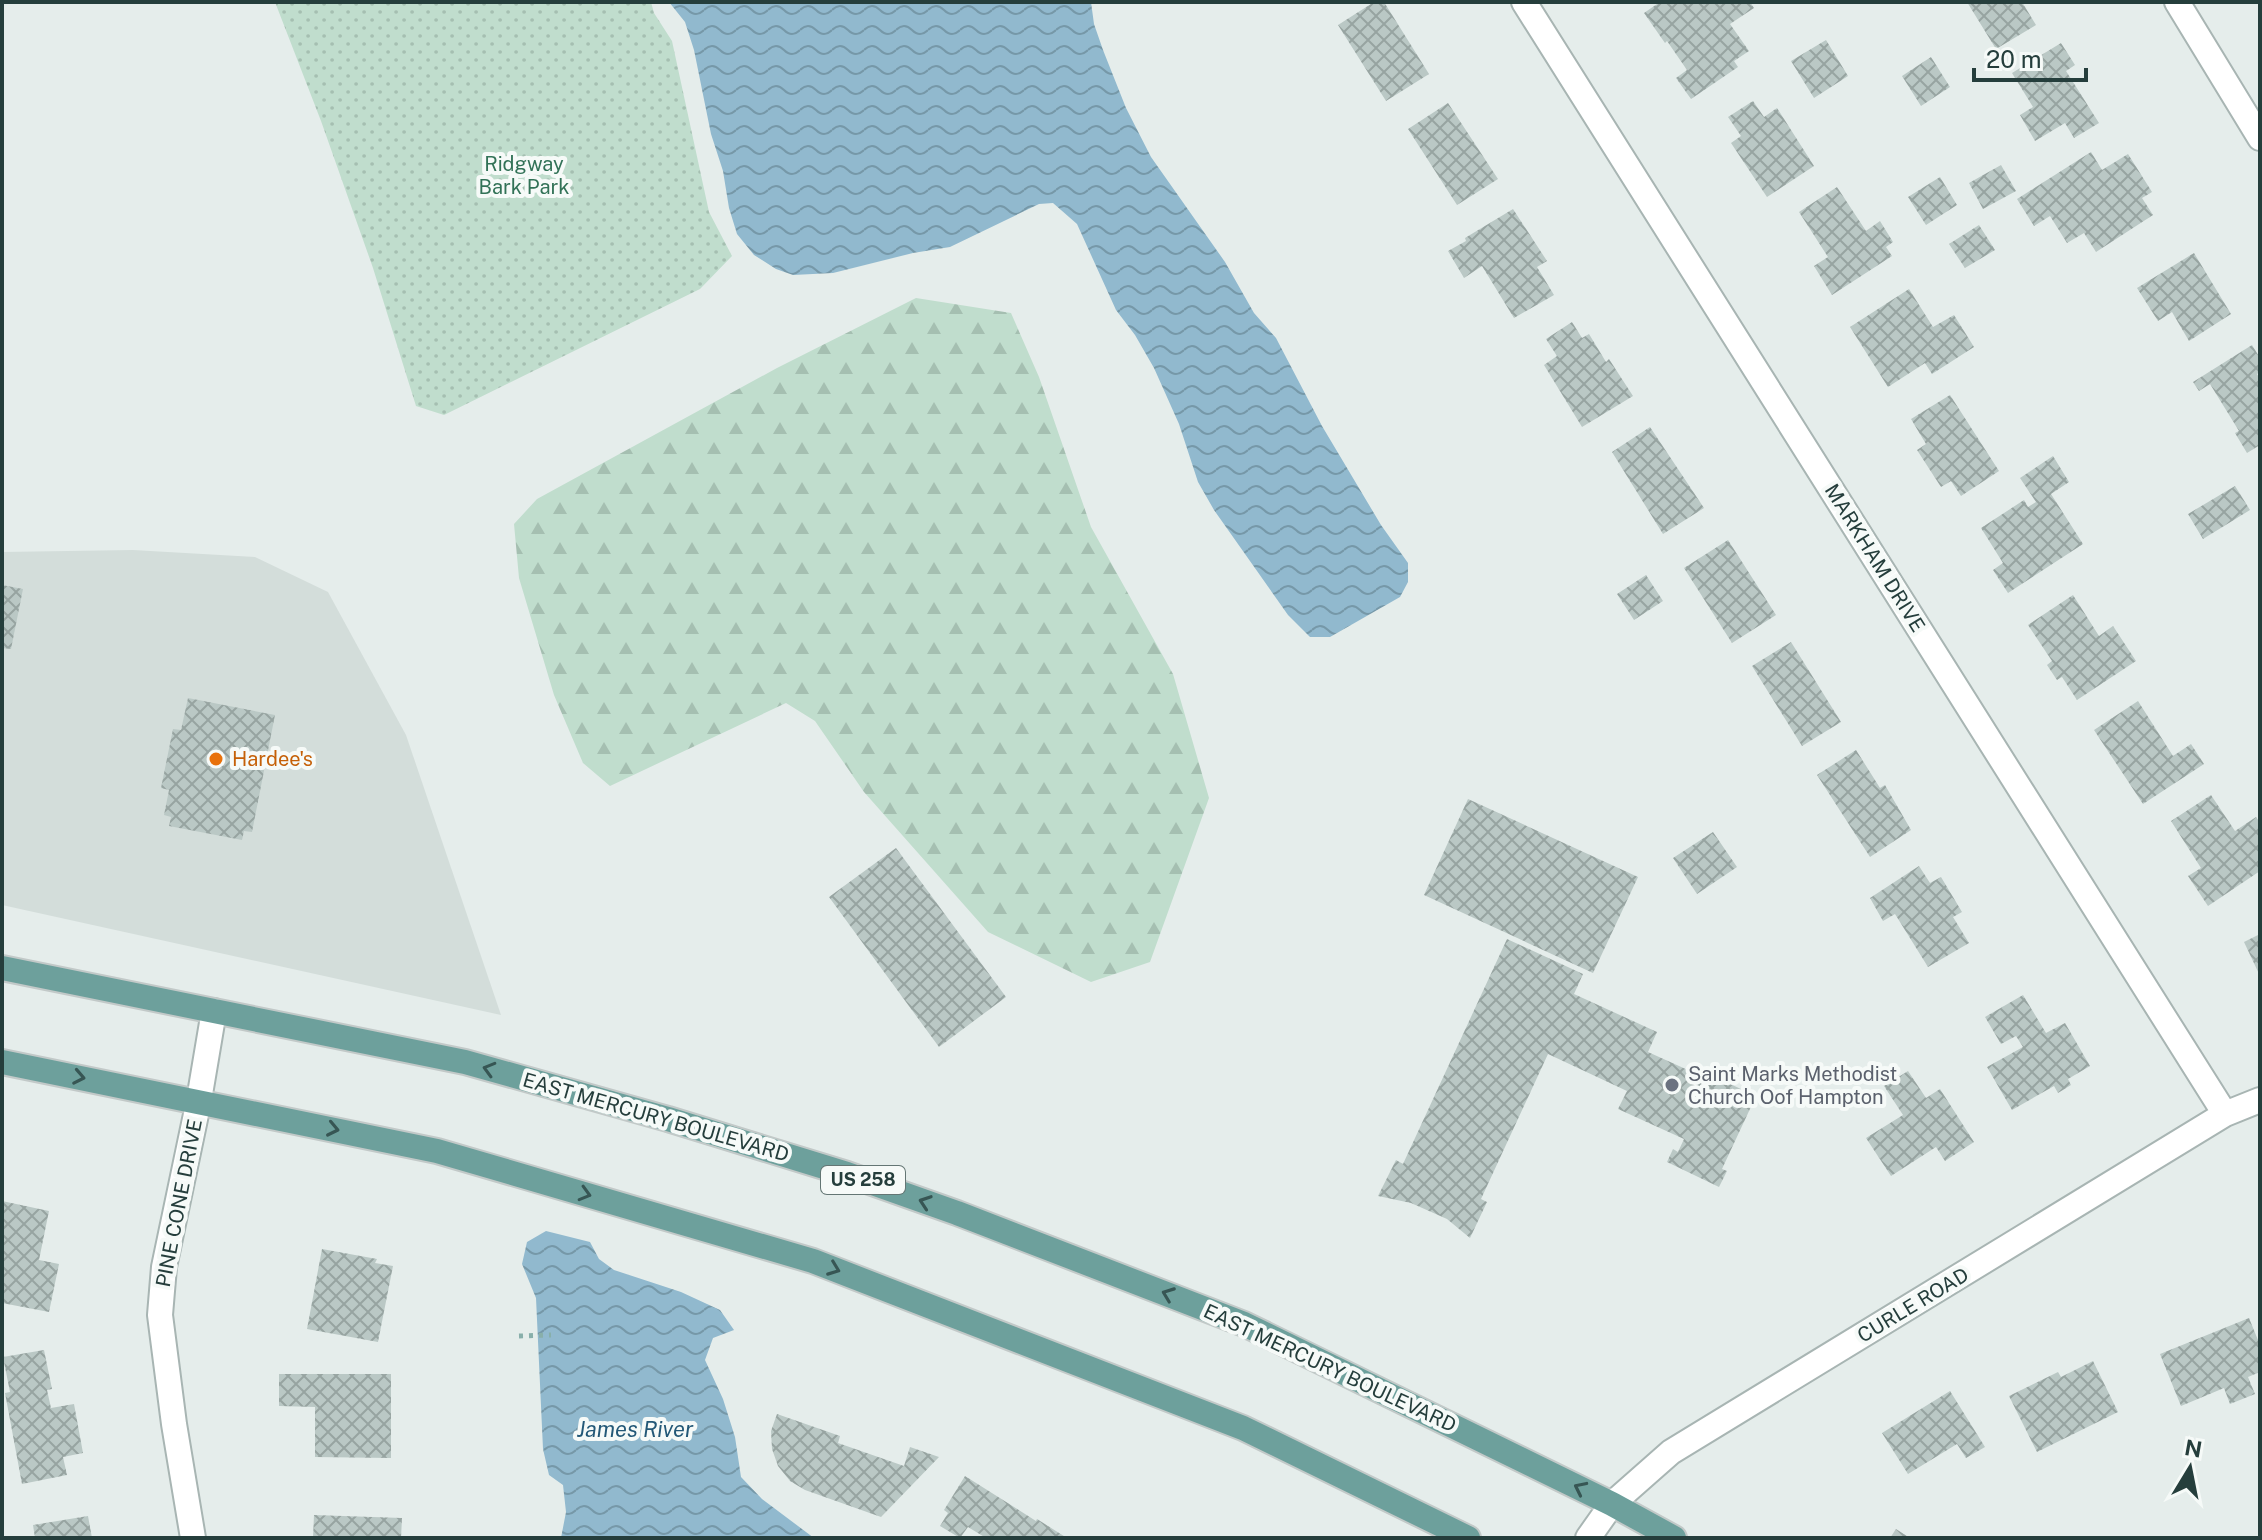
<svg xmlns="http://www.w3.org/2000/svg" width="2262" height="1540" viewBox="0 0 2262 1540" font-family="'Public Sans',sans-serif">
  <defs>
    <pattern id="green-dots" width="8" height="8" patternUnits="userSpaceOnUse" patternTransform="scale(2)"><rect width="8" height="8" fill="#c0ddcd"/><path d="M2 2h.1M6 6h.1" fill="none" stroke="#a5bfb1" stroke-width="1.8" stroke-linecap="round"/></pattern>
    <pattern id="forest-firs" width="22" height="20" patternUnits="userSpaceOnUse" patternTransform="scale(2)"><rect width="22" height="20" fill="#c0ddcd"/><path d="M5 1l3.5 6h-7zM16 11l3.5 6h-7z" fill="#a5bfb1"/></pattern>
    <pattern id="water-waves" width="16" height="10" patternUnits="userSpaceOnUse" patternTransform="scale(2)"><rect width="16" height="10" fill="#91b9ce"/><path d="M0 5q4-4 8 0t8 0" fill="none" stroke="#7698a8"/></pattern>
    <pattern id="building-cross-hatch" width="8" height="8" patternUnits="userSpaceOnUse" patternTransform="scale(2)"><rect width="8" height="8" fill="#bac8c5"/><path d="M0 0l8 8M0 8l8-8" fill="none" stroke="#97a4a1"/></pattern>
  </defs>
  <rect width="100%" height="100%" fill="#e5edeb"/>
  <!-- built -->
  <path fill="#d3ddda" d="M133,550l122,7 73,35 78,143 95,280 -499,-110v-353z"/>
  <!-- green -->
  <path fill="url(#green-dots)" d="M275,2h376l3,11 18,28 37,171 23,44 -32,33 -256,126 -28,-9 -43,-138 -52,-147z"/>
  <!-- forest -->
  <path fill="url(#forest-firs)" d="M916,298l95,15 28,64 52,150 82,147 36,124 -59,164 -59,20 -103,-50 -124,-140 -49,-71 -29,-18 -176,83 -27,-23 -29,-68 -35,-117 -5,-54 23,-25 240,-131z"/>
  <!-- water -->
  <path fill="url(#water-waves)" d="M669,2h422l3,22 9,26 23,58 25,49 74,105 29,51 22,25 46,88 59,99 27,38v19l-8,15 -70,40h-20l-22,-22 -74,-105 -16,-28 -19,-58 -25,-56 -19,-33 -19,-25 -39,-86 -24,-21 -14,1 -89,43 -37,6 -80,20 -40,2 -17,-6 -22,-14 -17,-21 -8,-26 -6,-37 -12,-37 -17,-84 -9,-28z
    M546,1231l44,11 9,17 15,11 67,22 39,18 14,20 -21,8 -8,22 18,39 12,38 6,40 21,22 52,39h-253l5,-26 -3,-27 -14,-10 -6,-26 -7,-151 -14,-34 5,-22z"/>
  <!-- building -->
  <path fill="url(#building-cross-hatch)" d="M1374,2h10l45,72 -43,27 -48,-76z
    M1660,2h90l4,6 -24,16 19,27 -15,10 4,6 -47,32 -15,-21 11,-8 -20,-29 -2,2 -21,-30z
    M1967,2h55l14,23 -40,24z
    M1826,40l22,36 -34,22 -23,-37z
    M2061,43l14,22 -9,6 33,52 -25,15 -9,-15 -30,18 -15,-26 13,-8 -21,-34z
    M1931,57l19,30 -29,19 -19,-30z
    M1753,101l11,16 13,-9 37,58 -47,31 -36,-54 10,-7 -13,-19z
    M1448,103l50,76 -41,26 -49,-76z
    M2091,152l11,18 26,-16 24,38 -10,6 11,17 -57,37 -12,-19 -17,10 -17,-27 -16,10 -17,-27z
    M2001,165l15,26 -33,18 -14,-26z
    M1940,177l17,28 -31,20 -18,-28z
    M1837,187l29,44 14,-10 13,21 -7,5 6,9 -60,39 -18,-29 14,-9 -29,-45z
    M1513,209l34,52 -10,6 17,28 -40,23 -32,-52 -18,12 -16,-27 18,-10 -1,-3z
    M1979,225l16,25 -30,18 -16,-24z
    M2194,253l37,61 -42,27 -17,-29 -14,9 -21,-33z
    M1909,289l24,38 21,-12 20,32 -42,27 -7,-11 -37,24 -38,-60z
    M1572,322l10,16 7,-4 17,28 3,-3 24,37 -51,31 -38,-62 13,-9 -11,-17z
    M2252,345l8,13v14l-3,2 3,5v66l-13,8 -12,-20 4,-2 -29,-47 -11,7 -6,-9z
    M1950,395l49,76 -38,25 -10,-15 -10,6 -24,-37 9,-6 -15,-25z
    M1650,427l54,81 -41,26 -51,-82z
    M2053,456l16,26 -18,12 32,50 -75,49 -15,-23 10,-7 -22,-35 43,-28 4,7 8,-5 -16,-24z
    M2235,486l15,24 -47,29 -15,-25z
    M1728,540l48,75 -44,28 -48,-75z
    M1646,575l17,26 -29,19 -17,-26z
    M2,585l21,4 -12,60 -9,-1z
    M2073,595l26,41 14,-10 23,35 -59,39 -15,-23 -5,3 -10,-15 5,-4 -24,-36z
    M1791,642l50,80 -39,24 -50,-80z
    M188,698l87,17 -23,117 -8,-1 -2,9 -73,-14 2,-9 -7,-2 5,-25 -8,-2 12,-59 8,1z
    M2138,701l35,55 18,-12 13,20 -61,40 -49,-74z
    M1856,750l24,38 5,-3 26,45 -41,27 -53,-82z
    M2211,795l24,36 21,-14 4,6v48l-52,35 -20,-30 13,-8 -30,-47z
    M1468,799l170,78 -45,96 -169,-78z
    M1713,832l24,35 -40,27 -24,-36z
    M896,848l110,149 -67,50 -110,-150z
    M1919,866l11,17 11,-6 21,35 -9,5 16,26 -41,24 -33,-53 -12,7 -13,-23z
    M2260,934v42l-16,-34z
    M1507,939l76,35 -9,20 83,38 -9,20 62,28 3,-4 43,20 -34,73 5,2 -8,16 -52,-25 6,-13 5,3 6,-13 -66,-30 9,-18 -79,-37 -67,145 6,3 -17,36 -23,-19 -36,-16 -33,-7 18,-36 7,4z
    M2023,995l23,38 19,-10 25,43 -22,13 3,6 -13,8 -4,-7 -42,24 -25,-43 36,-20 -7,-11 -15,8 -16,-27z
    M1908,1071l18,27 14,-9 34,53 -29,19 -9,-14 -45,29 -25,-38 37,-23 -19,-29z
    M2,1201l47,10 -10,49 20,4 -10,48 -47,-9z
    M322,1249l55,10 -2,4 18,3 -15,76 -71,-13z
    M2249,1318l11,27v27l-12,5 7,17 -25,10 -6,-16 -43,18 -21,-52z
    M44,1350l8,39 -5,1 4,18 23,-4 9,49 -20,4 4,18 -45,9 -17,-91 5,-1 -7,-35z
    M2093,1361l25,51 -81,40 -28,-56 49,-24 3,5z
    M279,1374h112v84l-76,-1v-50l-36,-1z
    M1950,1391l35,56 -19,11 -9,-14 -49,30 -26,-41z
    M777,1414l63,22 -2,7 66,23 6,-19 29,10 -58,60 -76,-27 -15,-9 -12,-15 -6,-17 -1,-18z
    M965,1476l71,45 1,-2 30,19h-81l-18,-11 -8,11 -20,-12 8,-13 -4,-3z
    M314,1515l88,3 -1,20h-88z
    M88,1516l4,22h-57l-2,-13z
    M1896,1529l14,9h-20z"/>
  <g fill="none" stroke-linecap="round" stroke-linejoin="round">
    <!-- minor casing -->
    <g stroke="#a8b5b3" stroke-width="28">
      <path id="minor" d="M1524,2l701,1112
        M2177,2l83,136
        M193,1538l-19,-114 -14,-109 4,-48 35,-167 15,-89
        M1588,1538l24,-34 59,-52 554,-338 35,-14"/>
    </g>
    <!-- primary casing -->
    <g stroke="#c2c9c8" stroke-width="28">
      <path id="primary" d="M2,968l463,94 203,57 179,55 110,39 287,111 368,180 62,34
        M2,1062l435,89 376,110 430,167 225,110"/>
    </g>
    <!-- path -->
    <path stroke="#88afaa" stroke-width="5" stroke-dasharray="4 6" stroke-linecap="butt" d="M519,1336l32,-1"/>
    <!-- minor -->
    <use href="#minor" stroke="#fff" stroke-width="24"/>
    <!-- primary -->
    <use href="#primary" stroke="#6da09c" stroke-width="24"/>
  </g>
  <!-- one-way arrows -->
  <defs><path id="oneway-chevron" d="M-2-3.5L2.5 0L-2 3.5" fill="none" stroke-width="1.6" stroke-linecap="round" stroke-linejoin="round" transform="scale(2)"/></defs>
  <g stroke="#375654">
    <use href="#oneway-chevron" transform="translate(489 1069) rotate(-164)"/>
    <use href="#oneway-chevron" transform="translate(79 1077) rotate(11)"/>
    <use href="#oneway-chevron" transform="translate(333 1129) rotate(12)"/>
    <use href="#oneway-chevron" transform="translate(585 1194) rotate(16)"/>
    <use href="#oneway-chevron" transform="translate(925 1202) rotate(-161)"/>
    <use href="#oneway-chevron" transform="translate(834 1269) rotate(21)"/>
    <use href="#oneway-chevron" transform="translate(1168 1294) rotate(-159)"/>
    <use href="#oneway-chevron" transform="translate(1580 1488) rotate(-154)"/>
  </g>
  <!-- markers -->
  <circle fill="#e8710a" stroke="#f6faf8" stroke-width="3" cx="216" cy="759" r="8"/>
  <circle fill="#6b7280" stroke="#f6faf8" stroke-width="3" cx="1672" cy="1085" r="8"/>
  <g text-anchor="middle" stroke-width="8" stroke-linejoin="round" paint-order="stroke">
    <!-- shield labels -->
    <rect fill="#f6faf8" stroke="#647674" stroke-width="2" x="821" y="1166" width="84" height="28" rx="6"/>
    <g font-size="18" font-weight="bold" fill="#253e3c">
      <text x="863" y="1186">US 258</text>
    </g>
    <!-- park labels -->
    <g font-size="20" fill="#327257" stroke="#f6faf8">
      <text x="524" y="171">Ridgway<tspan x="524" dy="23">Bark Park</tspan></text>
    </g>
    <!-- street labels -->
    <g font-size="20" fill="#253e3c" stroke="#f6faf8">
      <text transform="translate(1875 558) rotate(58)" y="7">MARKHAM DRIVE</text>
      <text transform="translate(656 1117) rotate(16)" y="7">EAST MERCURY BOULEVARD</text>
      <text transform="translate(179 1203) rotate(-79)" y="7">PINE CONE DRIVE</text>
      <text transform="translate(1913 1305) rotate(-31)" y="7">CURLE ROAD</text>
      <text transform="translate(1330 1368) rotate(25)" y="7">EAST MERCURY BOULEVARD</text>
    </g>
    <!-- food labels -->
    <g font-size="20" fill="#c56008" stroke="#f6faf8" text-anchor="start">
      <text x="232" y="766">Hardee's</text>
    </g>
    <!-- worship labels -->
    <g font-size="20" fill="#5b616d" stroke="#f6faf8" text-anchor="start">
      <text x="1688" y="1081">Saint Marks Methodist<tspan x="1688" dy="23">Church Oof Hampton</tspan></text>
    </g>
    <!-- water labels -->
    <g font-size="22" font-style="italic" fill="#235877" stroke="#f6faf8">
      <text x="635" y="1437">James River</text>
    </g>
  </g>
  <!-- border -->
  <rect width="2262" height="1540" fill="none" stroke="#253e3c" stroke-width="8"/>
  <!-- north arrow -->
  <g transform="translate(2190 1468) rotate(10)" stroke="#f6faf8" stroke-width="6" paint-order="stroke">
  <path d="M0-6L14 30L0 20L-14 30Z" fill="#253e3c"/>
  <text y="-12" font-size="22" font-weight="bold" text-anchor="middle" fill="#253e3c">N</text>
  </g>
  <!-- scale -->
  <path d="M1974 68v12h112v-12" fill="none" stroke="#253e3c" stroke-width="4"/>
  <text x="1986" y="68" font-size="24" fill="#253e3c" stroke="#f6faf8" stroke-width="6" paint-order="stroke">20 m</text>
</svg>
